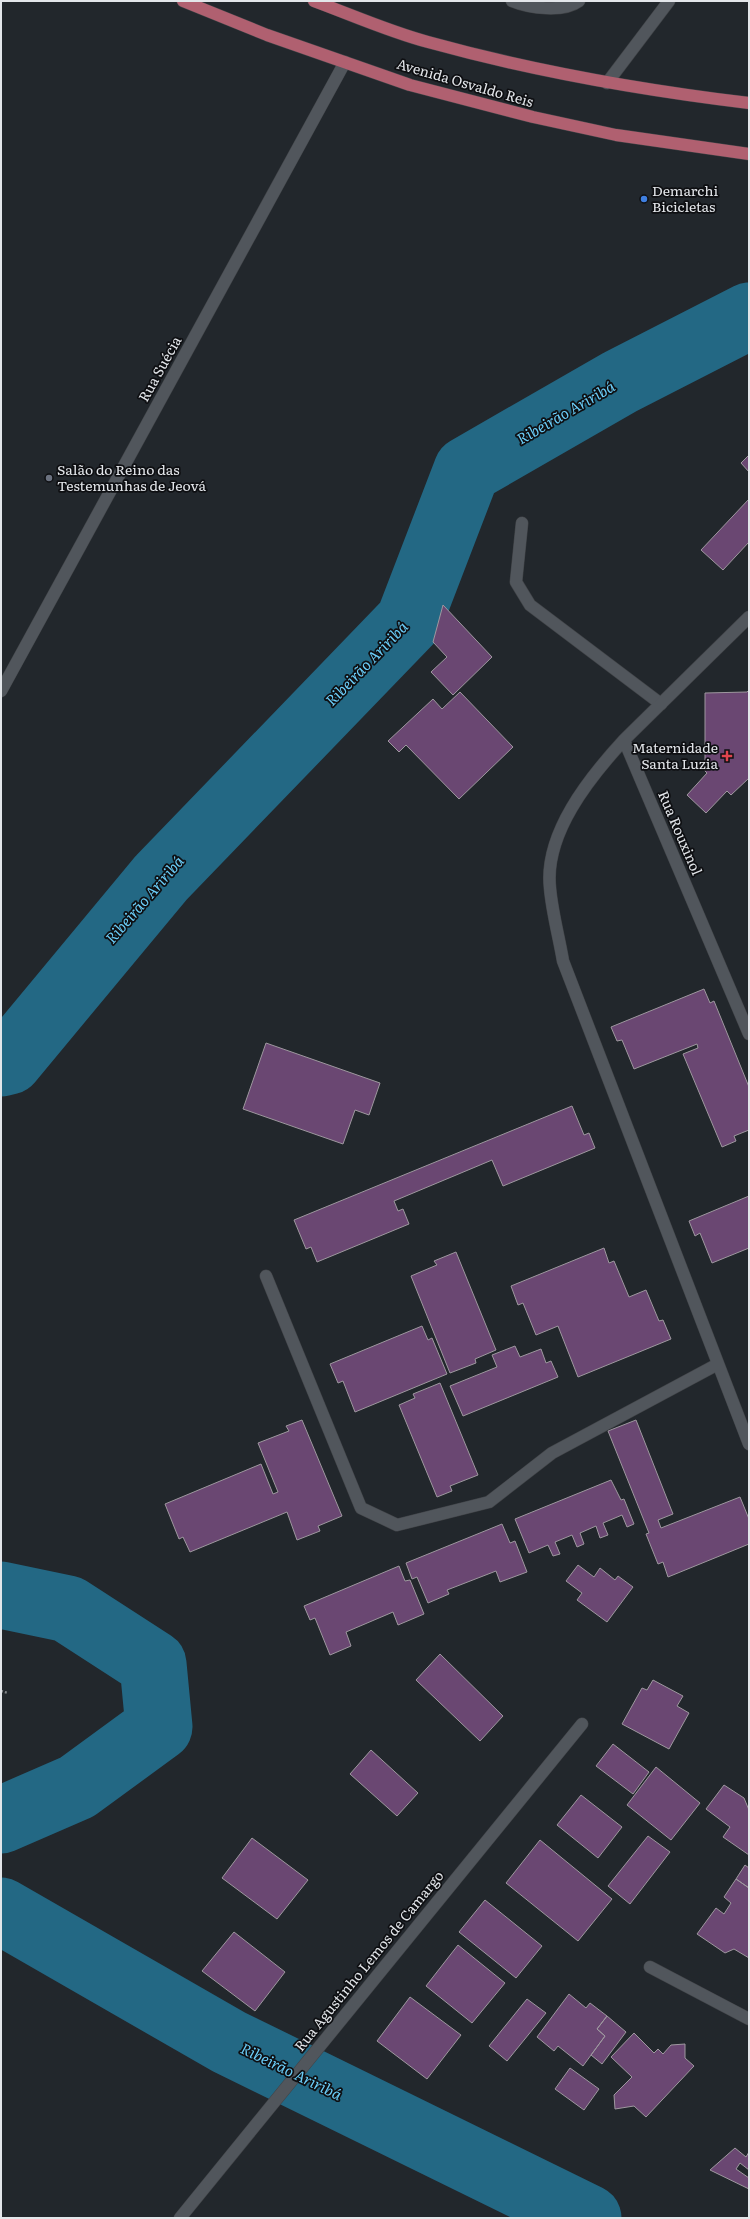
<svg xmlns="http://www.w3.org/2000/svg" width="750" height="2219" viewBox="0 0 750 2219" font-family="Literata,serif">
  <rect width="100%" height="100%" fill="#22272c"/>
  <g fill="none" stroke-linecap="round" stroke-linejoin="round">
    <!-- river -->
    <path stroke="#236884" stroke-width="67" d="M1,1063l8,-2 152,-183 248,-257 58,-151 153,-88 129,-66
      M1,1595l67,14 85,55 6,63 -82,60 -76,33
      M1,1911l228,131 359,176"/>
  </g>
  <!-- building -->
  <path fill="#6a4772" stroke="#9e989f" d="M749,455v17l-8,-9z
    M749,499v43l-26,28 -22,-20z
    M443,605l49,52 -39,38 -22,-23 16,-15 -14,-15z
    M749,690v88l-18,17 -4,-4 -21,22 -19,-18 20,-22 -2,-2v-78l42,-1z
    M460,692l53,55 -54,52 -53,-54 -7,7 -11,-11 45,-42 9,10z
    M704,989l6,14 4,-2 35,86v43l-15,6 2,5 -14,6 -39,-93 15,-6 -1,-4 -63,25 -12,-29 -5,1 -6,-14z
    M266,1043l114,40 -11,32 -14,-5 -12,34 -100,-35z
    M572,1106l12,29 5,-2 6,15 -92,38 -11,-26 -98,41 4,10 5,-2 6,15 -92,38 -6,-15 -5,2 -12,-29z
    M749,1196v52l-37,15 -12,-30 -5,3 -6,-15z
    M604,1248l5,15 5,-2 15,36 17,-7 13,31 4,-1 8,19 -93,38 -20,-51 -22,9 -13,-32 -5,2 -7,-19z
    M456,1252l40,98 -21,9 1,4 -26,10 -39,-97 26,-11 -3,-4z
    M422,1326l6,14 4,-2 15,36 -92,38 -12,-31 -5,2 -8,-19z
    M515,1346l5,11 21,-8 5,14 5,-2 7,16 -95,39 -13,-30 47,-19 -5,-12z
    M440,1383l38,92 -28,11 2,5 -15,6 -38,-92 16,-7 -2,-4z
    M302,1420l40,96 -24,10 2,5 -23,9 -10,-28 -97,40 -7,-15 -4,2 -14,-35 96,-40 12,30 5,-2 -20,-49 31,-12 -3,-5z
    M636,1420l37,94 -15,6 3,8 79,-31 9,22v25l-81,33 -5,-15 -5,2 -12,-30 3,-1 -41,-102z
    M611,1480l10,20 3,-1 10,25 -7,3 -5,-12 -19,8 5,12 -8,3 -4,-12 -16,7 4,11 -7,3 -5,-12 -17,7 5,12 -7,2 -5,-11 -19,8 -14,-34z
    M502,1524l8,19 5,-2 12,31 -27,10 -4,-11 -49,19 2,4 -21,9 -11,-26 -5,2 -6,-16z
    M578,1565l16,12 6,-9 15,12 3,-4 15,11 -26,35 -30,-22 5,-7 -16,-12z
    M399,1566l6,15 5,-1 14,34 -26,11 -5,-13 -47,20 5,14 -21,9 -15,-37 -5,2 -6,-14z
    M440,1654l63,62 -23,25 -64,-61z
    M653,1680l30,16 -6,10 12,7 -20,36 -47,-25 20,-36 5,2z
    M613,1744l36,28 -16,22 -37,-28z
    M371,1750l47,43 -21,23 -47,-42z
    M656,1767l44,36 -29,37 -44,-35z
    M724,1785l20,13 5,12v45l-26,-18 7,-10 -24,-18z
    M581,1795l41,32 -24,31 -41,-33z
    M648,1836l22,16 -40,52 -22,-18z
    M252,1838l56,42 -31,39 -55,-41z
    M540,1840l72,59 -34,42 -72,-58z
    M745,1865l4,3v20l-13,-9z
    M736,1879l13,9v70l-15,-9 -9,4 -28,-19 19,-26 8,6 7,-11 -7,-6z
    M485,1900l57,46 -26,32 -57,-46z
    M234,1932l51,40 -30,39 -53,-40z
    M458,1945l47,38 -33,40 -46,-37z
    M569,1994l17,14 4,-5 17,13 -10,13 8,7 -22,30 -25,-20 -4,5 -17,-14z
    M410,1997l51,38 -34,44 -50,-38z
    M527,1999l19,14 -39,48 -18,-15z
    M607,2016l19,16 -24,32 -11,-9 14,-19 -8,-7z
    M634,2033l20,20 4,-4 5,5 8,-9 14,-1v14l9,8 -48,51 -12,-11 -19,3 -1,-14 18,-18 -21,-20z
    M570,2068l29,21 -15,21 -29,-21z
    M735,2148l11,9 3,-5v18l-9,-7 -4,6 13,9v11l-39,-19z"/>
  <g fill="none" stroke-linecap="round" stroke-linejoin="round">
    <!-- service casing -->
    <g stroke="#404347" stroke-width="13">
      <path id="service" d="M512,1c17,7 51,12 67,0
        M522,523l-6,59 14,23 131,99"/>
    </g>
    <!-- minor casing -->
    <g stroke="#404347" stroke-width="13">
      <path id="minor" d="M749,617l-125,123 125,294
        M1,691l344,-629
        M624,740c-35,38 -80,94 -74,148 2,24 9,49 13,73l186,483
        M266,1276l95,232 36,17 92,-23 63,-49 166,-89
        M650,1967l99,52
        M180,2218l402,-494"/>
    </g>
    <!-- secondary casing -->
    <g stroke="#404347" stroke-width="13">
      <path id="secondary" d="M607,83l62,-82"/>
    </g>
    <!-- primary casing -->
    <g stroke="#404347" stroke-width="13">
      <path id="primary" d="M183,1l84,34 143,50 123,32 83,18 133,19
        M314,1c38,14 76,31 114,41 105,29 213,48 321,61"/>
    </g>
    <!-- path -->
    <path stroke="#84888c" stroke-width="2.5" stroke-dasharray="2 2" stroke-linecap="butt" d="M1,1691l7,2"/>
    <!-- service -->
    <use href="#service" stroke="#51565c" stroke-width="12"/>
    <!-- minor -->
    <use href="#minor" stroke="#51565c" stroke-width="12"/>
    <!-- secondary -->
    <use href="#secondary" stroke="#51565c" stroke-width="12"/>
    <!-- primary -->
    <use href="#primary" stroke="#b06070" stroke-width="12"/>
  </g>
  <!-- markers -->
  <circle fill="#3f7fe0" stroke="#0e0f12" stroke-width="1.5" cx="644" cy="199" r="4"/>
  <circle fill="#6b7280" stroke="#0e0f12" stroke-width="1.5" cx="49" cy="478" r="4"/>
  <path fill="#e0444e" stroke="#0e0f12" stroke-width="1.5" d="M725 750h4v4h4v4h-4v4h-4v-4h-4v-4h4z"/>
  <g text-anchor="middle" stroke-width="3.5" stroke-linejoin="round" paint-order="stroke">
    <!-- street labels -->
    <g font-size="14" fill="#e3e6ea" stroke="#0e0f12">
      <text transform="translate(465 83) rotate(16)" y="5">Avenida Osvaldo Reis</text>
      <text transform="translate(160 369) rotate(-61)" y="5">Rua Suécia</text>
      <text transform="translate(680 833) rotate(67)" y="5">Rua Rouxinol</text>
      <text transform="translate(369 1961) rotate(-51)" y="5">Rua Agustinho Lemos de Camargo</text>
    </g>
    <!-- poi labels -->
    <g font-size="14" fill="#e3e6ea" stroke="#0e0f12" text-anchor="start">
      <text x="652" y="196">Demarchi<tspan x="652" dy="16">Bicicletas</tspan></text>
      <text x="57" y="475">Salão do Reino das<tspan x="57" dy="16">Testemunhas de Jeová</tspan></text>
      <text x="718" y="753" text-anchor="end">Maternidade<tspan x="718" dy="16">Santa Luzia</tspan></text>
    </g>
    <!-- water labels -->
    <g font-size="15" font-style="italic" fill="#6bcef9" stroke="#0e0f12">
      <text transform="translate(566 413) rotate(-30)" y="5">Ribeirão Ariribá</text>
      <text transform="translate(367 664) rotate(-46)" y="5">Ribeirão Ariribá</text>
      <text transform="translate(145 900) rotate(-49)" y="5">Ribeirão Ariribá</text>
      <text transform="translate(291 2072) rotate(26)" y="5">Ribeirão Ariribá</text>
    </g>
  </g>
  <!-- border -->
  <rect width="750" height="2219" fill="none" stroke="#e3e6ea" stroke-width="4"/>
</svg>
